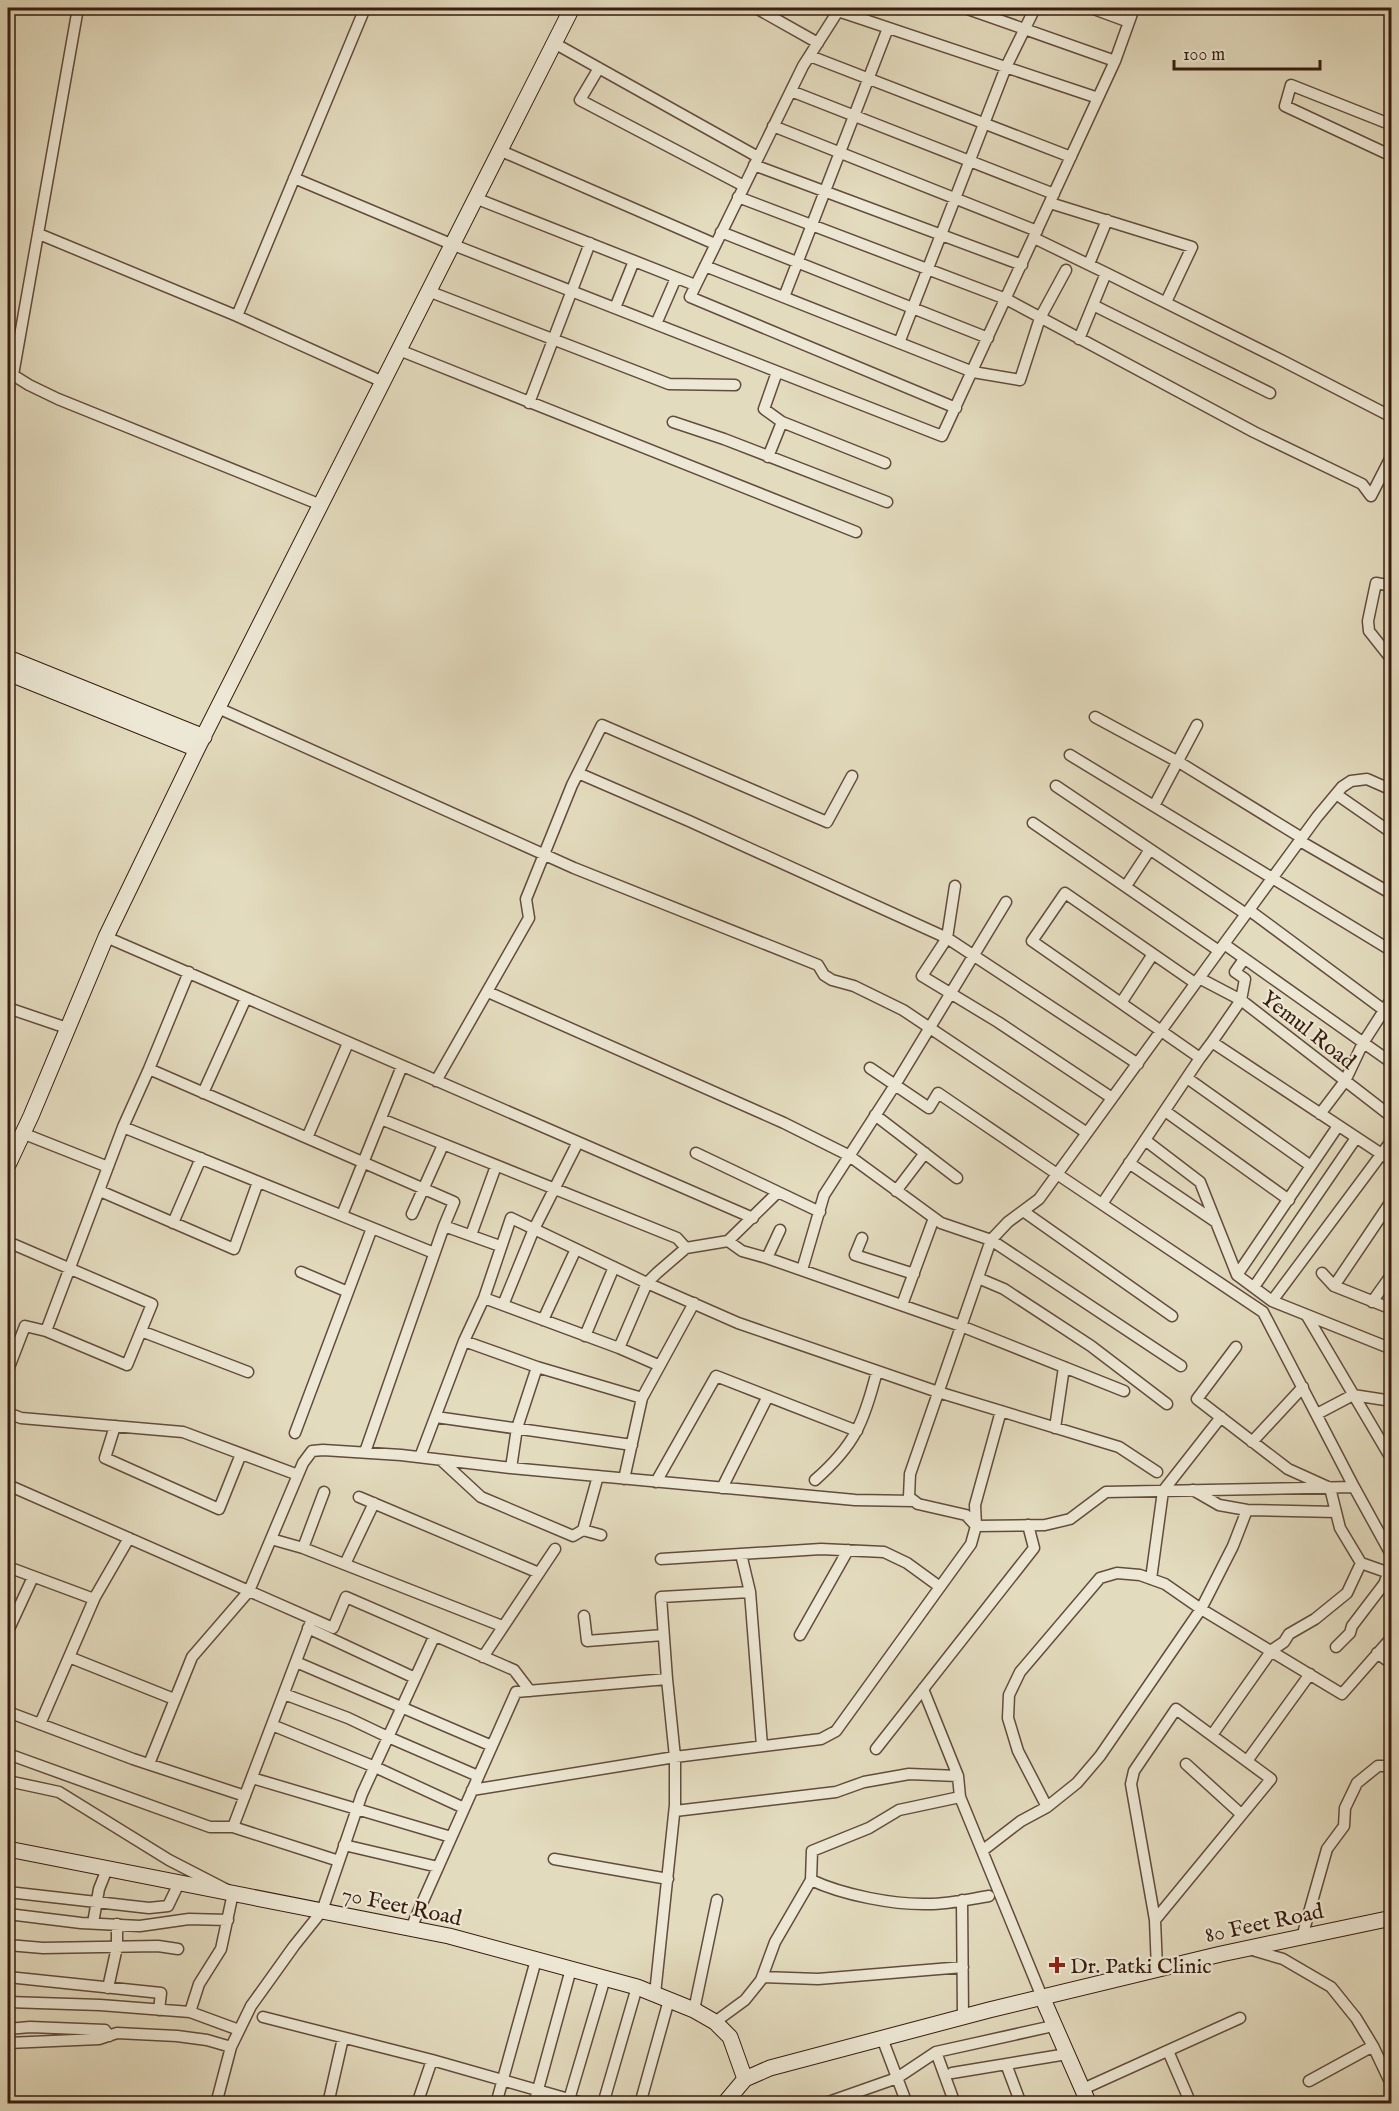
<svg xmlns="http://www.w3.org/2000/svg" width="1399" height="2111" viewBox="0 0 1399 2111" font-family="'IM FELL English',serif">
  <rect width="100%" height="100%" fill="#e3dbbe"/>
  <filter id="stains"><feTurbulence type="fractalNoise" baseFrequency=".00333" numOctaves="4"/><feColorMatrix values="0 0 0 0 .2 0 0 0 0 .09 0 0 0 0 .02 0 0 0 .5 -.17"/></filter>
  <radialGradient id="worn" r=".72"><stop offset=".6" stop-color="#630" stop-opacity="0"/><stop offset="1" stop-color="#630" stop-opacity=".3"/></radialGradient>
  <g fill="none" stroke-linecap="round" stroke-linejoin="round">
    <!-- street casing -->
    <g stroke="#634c3c" stroke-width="13">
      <path id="street" d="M78,8l-65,367 16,10 29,14 263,106
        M365,8l-128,308 146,66
        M756,8l62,35
        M831,8l7,3 260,87
        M840,8l-37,58 -113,231 266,111
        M965,8l150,53
        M1091,8l38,14
        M554,43l204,114
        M810,56l261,101
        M599,68l-19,32 164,86
        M791,91l263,103
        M1392,125l-101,-40 -6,21 107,50
        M773,126l264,105
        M499,150l216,94
        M754,165l268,100
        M294,178l157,66 491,192 173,-375 19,-53
        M738,197l268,102 248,133 108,52 9,12 21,-41
        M475,198l220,87
        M1050,203l142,44 -26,55
        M721,232l267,106
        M39,234l198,82
        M1034,238l72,35 -27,66
        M1089,264l18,-44
        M705,266l268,106 47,8 20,-62 26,-48
        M1106,273l175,87 111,57
        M428,291l241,93 66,1
        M784,297l104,-269
        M1093,305l177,88
        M615,308l19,-47
        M656,324l20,-46
        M899,343l107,-276 29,-59
        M399,350l457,182
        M777,372l-13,37 18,13 103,41
        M529,403l61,-160
        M673,422l51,17 163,63
        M768,457l14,-35
        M1392,586l-16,-3 -8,38 1,10 23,29
        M218,708l356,160 244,97 6,10 8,5 22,6 49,24 184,123
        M1095,717l87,47 120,74
        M1070,755l322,196
        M578,773l111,48 258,117 191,126
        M1056,786l190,128
        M1336,794l56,39
        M1154,806l43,-81
        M1033,823l186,128
        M1300,841l92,53
        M955,886l-8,52 -25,38 76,46 114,76
        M1126,886l23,-35
        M1249,910l143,106
        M106,937l647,281
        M1224,944l168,119
        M1199,978l42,22 151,117
        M1195,983l-130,-90 -33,48 168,117 12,-16 180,119
        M488,992l296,131 64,32 93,68 50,17 190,126
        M1121,1003l32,-49
        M8,1008l59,20
        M1212,1042l29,-42 4,-21 -10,-7 9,-13
        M870,1068l59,40 9,-15 119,81 206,138 91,175 38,69
        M149,1069l305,133 -10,24
        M1187,1078l124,88
        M436,1081l93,-163 -3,-19 46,-114 30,-60 225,97 25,-46
        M203,1093l43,-95
        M1165,1111l124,89
        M1320,1114l25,-33 18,-38 29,-45
        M875,1115l82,63
        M381,1119l296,119 9,10
        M123,1127l311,126
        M22,1133l86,34
        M307,1138l41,-95
        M1145,1140l55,42 37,93 35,26 120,48
        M696,1153l124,59
        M1129,1163l87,59
        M100,1191l134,58 24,-67
        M896,1191l29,-38
        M1102,1204l98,-146
        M1023,1211l149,105
        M412,1214l31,-69
        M342,1215l60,-149
        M173,1223l28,-65
        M780,1230l-13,28 194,68 163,65
        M471,1235l25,-69
        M862,1238l-7,17 59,19
        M728,1241l14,10 25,7
        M8,1242l144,62 -25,61 -81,-34
        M802,1270l22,-75 71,-110 111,-183
        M301,1272l47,20
        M1322,1273l12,13 58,23
        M1237,1275l101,-149
        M978,1278l26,11 87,57 76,58
        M1334,1286l58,-86
        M1254,1287l102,-149
        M484,1298l135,50 39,17
        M1272,1301l120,-161
        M1372,1302l20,-28
        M503,1305l31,-76 44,-87
        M902,1305l32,-87
        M1307,1316l85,144
        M543,1320l33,-71
        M141,1331l107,41
        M585,1336l29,-69
        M464,1341l73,26
        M1236,1347l-39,52 91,70 42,19 10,40 21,35 31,11
        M619,1348l28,-65 10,-10 29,-25 42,-7 50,-49
        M8,1370l17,-44 21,5 77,-204 26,-58 40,-97
        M1001,1411l-26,94 1,21 69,-1 25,-6 36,-27 248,-5
        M8,1413l13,5 162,14 115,43
        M1317,1414l36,-19 39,6
        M436,1417l196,28
        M115,1426l-10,32 114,51 22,-55
        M1055,1428l9,-61
        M295,1433l77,-205
        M1252,1442l51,-55
        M365,1452l79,-226 56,20
        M420,1457l44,-116 20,-43 27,-80 136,65 91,40 200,69 181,55 38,25
        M441,1460l40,37 92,39 10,-6
        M511,1468l6,-40 20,-61 105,31
        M598,1476l-15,54 18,5
        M624,1479l18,-81 52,-95
        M815,1480c40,-35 49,-58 62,-109
        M656,1482l60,-106 141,55
        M8,1485l325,143 13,-31 168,73 16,21
        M722,1488l46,-92
        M1193,1490l26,15 28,5 89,2
        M324,1492l-21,56 199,78
        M359,1497l180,76
        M271,1539l32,9
        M741,1554l9,38
        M661,1559l160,-10 63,3 23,11 33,24
        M345,1564l29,-61
        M8,1567l86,32
        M1151,1579l12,-88 58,-74
        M584,1616l3,25 76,-6
        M312,1619l-79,208 106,34
        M308,1628l107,50
        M8,1631l25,-54
        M800,1635l48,-85
        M1336,1647l14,-14 2,-7 32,-42 4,-10
        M1377,1653l15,11
        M69,1657l105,42
        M483,1657l72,-108
        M296,1662l196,84
        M667,1679l-6,-82 89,-5 12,154
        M923,1689l35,87
        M284,1694l64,24 40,19 90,39
        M8,1712l125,47 112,37
        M40,1724l55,-127 34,-59
        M272,1725l103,42 89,41
        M1212,1735l60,-85 12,-8 5,-8 26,-15 32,-26 14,-30
        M876,1749l158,-201 -6,-23
        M8,1754l202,73h23
        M1247,1761l63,-87
        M149,1764l43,-107 57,-66 54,-128 9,-12 11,-1 78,5 110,13 344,32 59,1
        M1186,1764l55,50
        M252,1778l199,59
        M8,1781l51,11 110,68 64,33 -12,56 -22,35 -9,28
        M472,1790l203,-33 146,-18 15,-8 135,-187 5,-18 -10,-11 -48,-11 -9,-7 1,-23 81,-234 17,-18 31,-23 185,-255 93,-127 25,-30 9,-6 16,-2 25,11
        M1047,1807l-29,-56 -10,-33 1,-23 11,-23 80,-94 17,-5 23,2 25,9 36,25 141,85 50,-57
        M675,1811l161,-19 28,-10 45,-8 49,2 2,21
        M344,1845l94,22
        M982,1851l39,-30 26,-14 30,-24 23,-27 101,-147 32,-63 14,-36
        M554,1859l114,20
        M811,1880c32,15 83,25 118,24 20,0 41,-5 60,-8
        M8,1892l141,16 19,-2 11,-23
        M962,1900l1,117
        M8,1914l73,9 59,3 49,-7 39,1
        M1155,1920l116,-141 -95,-70 -42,62 -3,13 24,136 2,49
        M93,1923l6,-34 8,-20
        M411,1928l105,-236 151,-13 8,78v48l-20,189
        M1302,1937l25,-88 17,-23 1,-18 12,-25 21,-17h14
        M8,1945l35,3 115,-2 20,3
        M1249,1949l34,10 48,28 25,31 17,28 19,40
        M8,1977l153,16 -2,17
        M762,1977l56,2 145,-12
        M108,1988l9,-41v-23
        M8,2002l92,3 90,7 49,18
        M694,2010l23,-110
        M263,2017l169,43 154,44
        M715,2022l30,-22 16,-20 14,-38 36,-62 1,-29 57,-23 30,-18 61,-13 82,200
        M8,2029l22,-2 75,3 4,6
        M882,2038l25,66
        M8,2043l91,-4 18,-6 60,3 30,4 24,7
        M1168,2051l23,53
        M936,2052l19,52
        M1006,2064l15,40
        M952,2073l115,-19
        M1309,2081l64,-35
        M1083,2089l157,-71
        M568,2103l37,-125
        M216,2104l15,-57 20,-41 43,-60 28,-35 40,-117 72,-157
        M328,2104l15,-66
        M417,2104l15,-44
        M496,2104l40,-144
        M534,2104l37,-135
        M603,2104l34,-117
        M640,2104l29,-104
        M823,2104l74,-26 39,-26 117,-26"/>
    </g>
    <!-- secondary casing -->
    <g stroke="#381c10" stroke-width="17">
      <path id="secondary" d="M8,658l196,79
        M8,673l189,76
        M8,1165l23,-49 75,-179 91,-188 375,-741
        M8,1849l441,87 188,51 57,23 21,12 15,15 15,42
        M1042,1997l47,107
        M724,2104l21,-25 25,-11 219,-58 232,-56 171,-36"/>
    </g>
    <!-- street -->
    <use href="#street" stroke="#ede8d5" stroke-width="10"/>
    <!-- secondary -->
    <use href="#secondary" stroke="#ede8d5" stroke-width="15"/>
  </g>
  <!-- markers -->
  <path fill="#8f2418" stroke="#ede8d5" stroke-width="2" d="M1054 1956h6v6h6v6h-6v6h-6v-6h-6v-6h6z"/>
  <g text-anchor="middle" stroke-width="4.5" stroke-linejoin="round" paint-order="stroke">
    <!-- street labels -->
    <g font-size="22" fill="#381c10" stroke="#ede8d5">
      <text transform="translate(1309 1029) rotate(38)" y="8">Yemul Road</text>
      <text transform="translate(402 1905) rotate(12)" y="8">70 Feet Road</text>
      <text transform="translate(1264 1922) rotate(-12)" y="8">80 Feet Road</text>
    </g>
    <!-- poi labels -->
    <g font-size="22" fill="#381c10" stroke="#ede8d5" text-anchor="start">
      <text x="1070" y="1973">Dr. Patki Clinic</text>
    </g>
  </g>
  <!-- margin -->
  <rect width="1399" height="2111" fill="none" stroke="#e3dbbe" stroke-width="30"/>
  <rect x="9" y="9" width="1381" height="2093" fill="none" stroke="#381c10" stroke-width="3"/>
  <rect x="15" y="15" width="1369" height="2081" fill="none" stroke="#381c10" stroke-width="1.5"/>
  <!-- scale -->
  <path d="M1174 60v9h146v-9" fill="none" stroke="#381c10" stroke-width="3"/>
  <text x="1183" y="60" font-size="18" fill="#381c10" stroke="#ede8d5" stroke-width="4.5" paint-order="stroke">100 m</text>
  <rect width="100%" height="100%" filter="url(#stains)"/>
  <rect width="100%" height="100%" fill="url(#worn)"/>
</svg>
